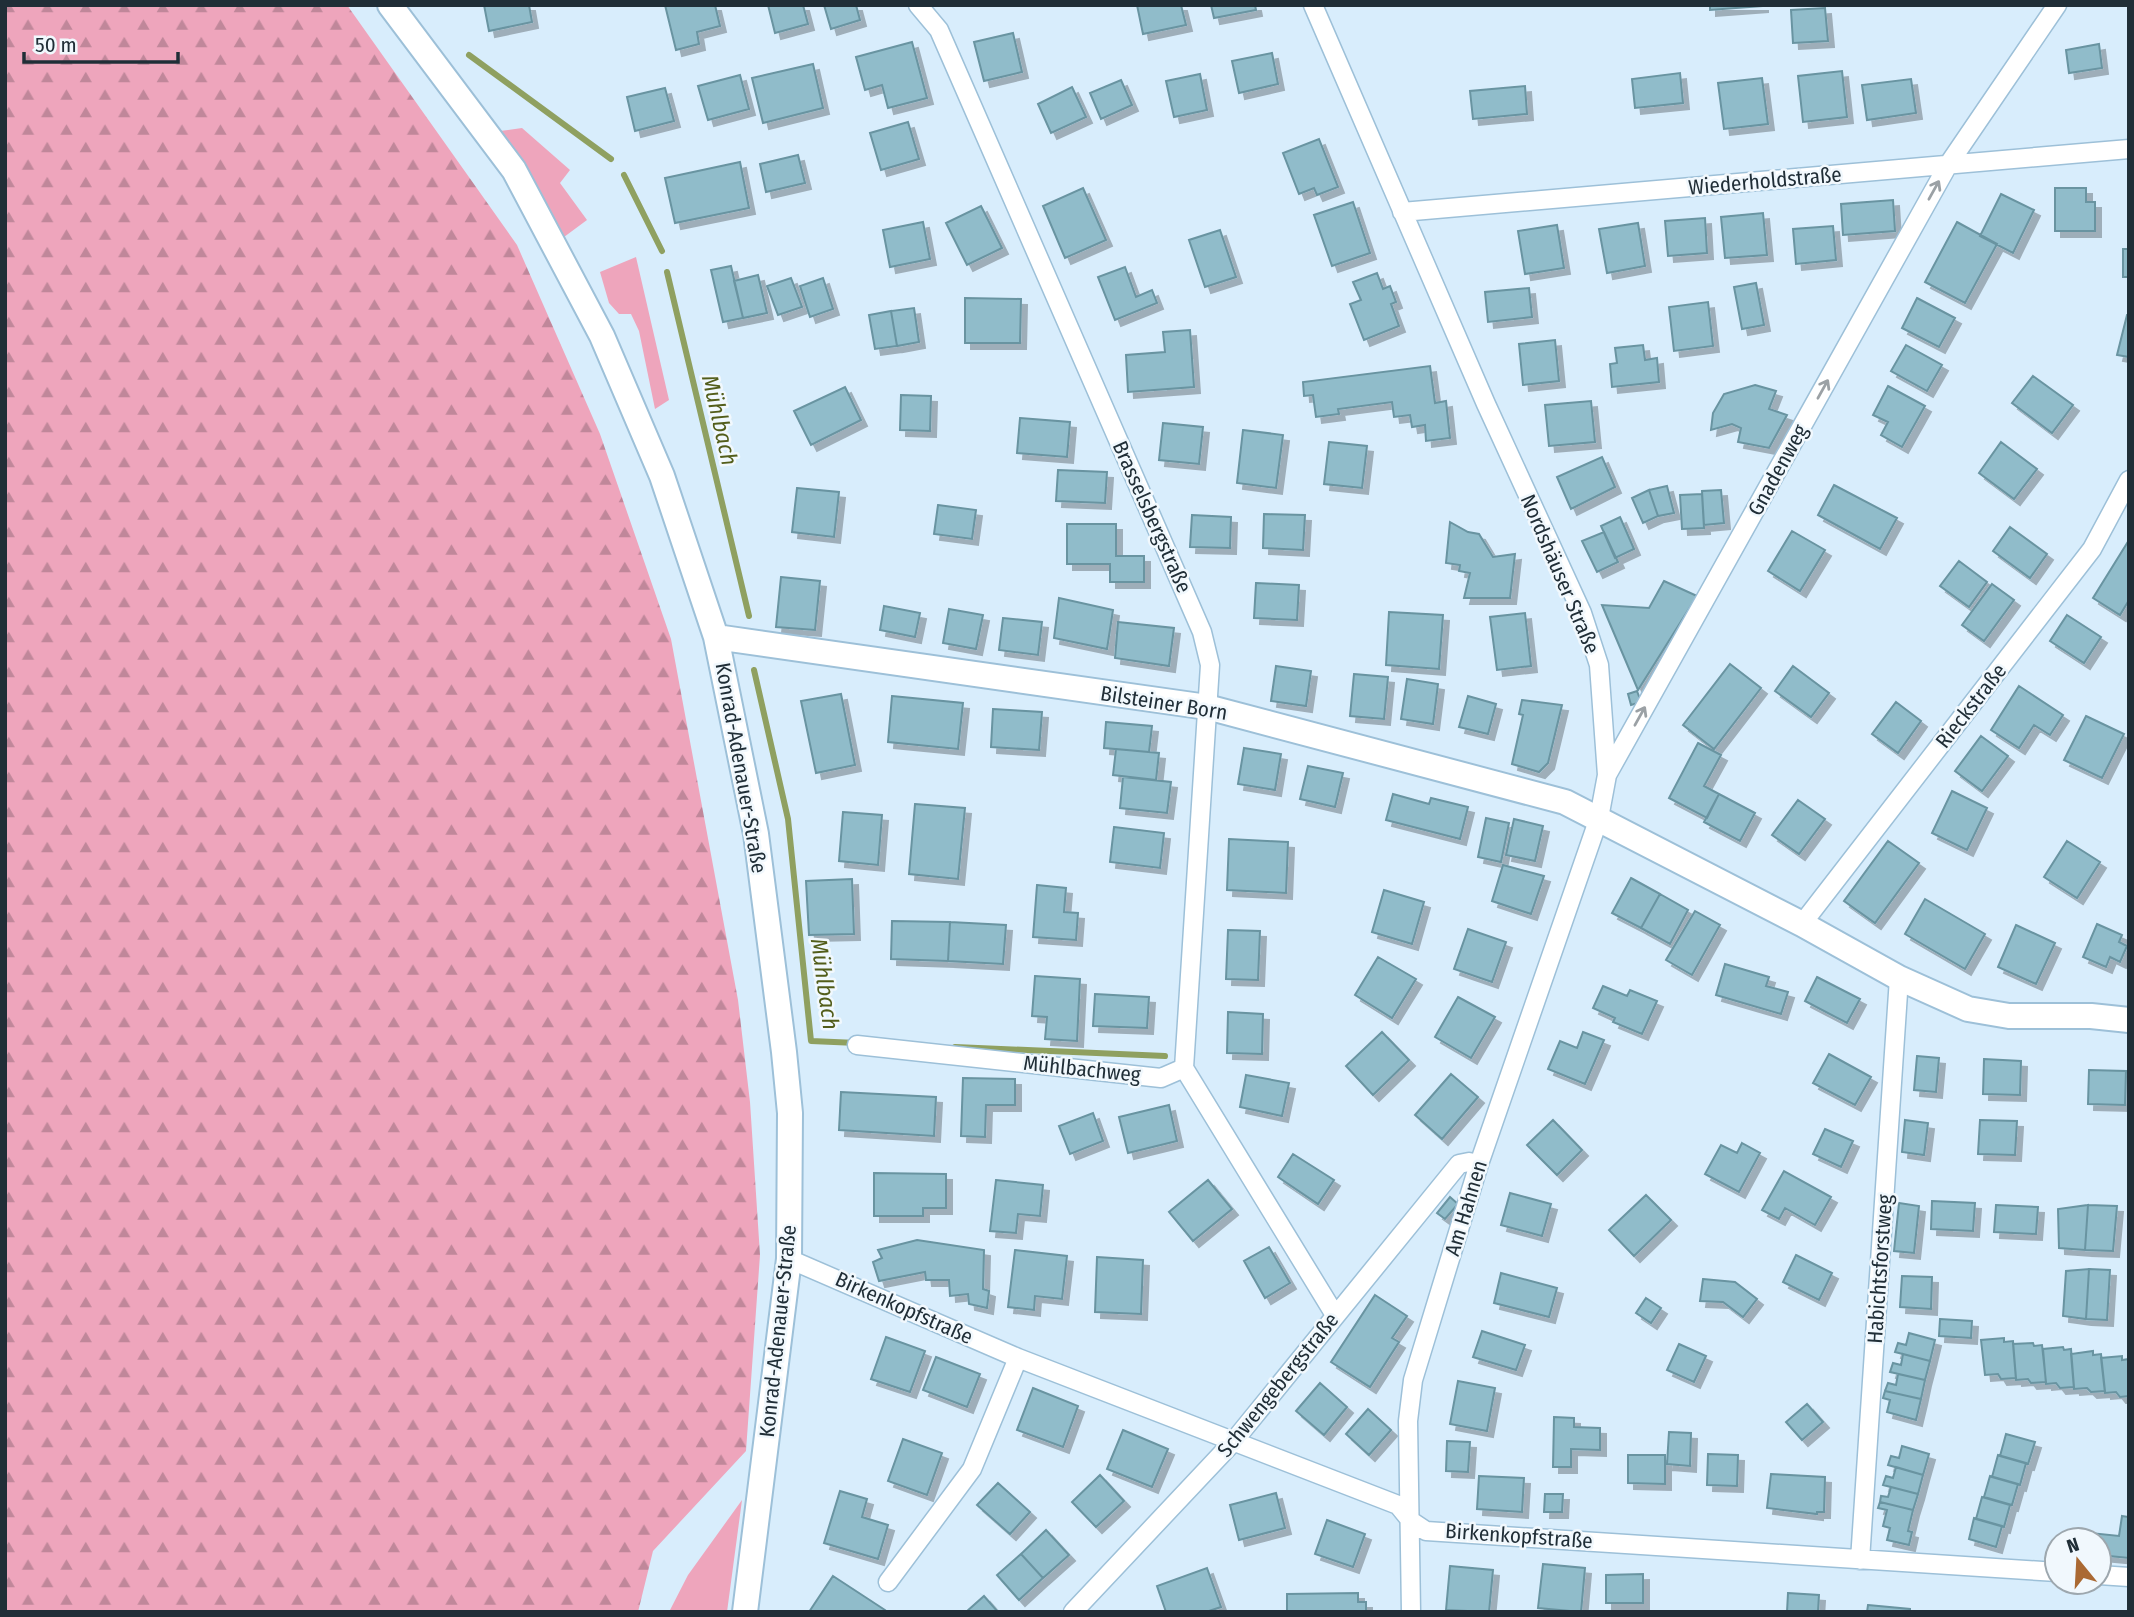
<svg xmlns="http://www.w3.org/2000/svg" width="2134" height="1617" viewBox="0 0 2134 1617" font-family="'Fira Sans Condensed',sans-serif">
  <defs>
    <pattern id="forest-firs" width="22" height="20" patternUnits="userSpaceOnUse" patternTransform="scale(1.75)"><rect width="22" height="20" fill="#eea5bc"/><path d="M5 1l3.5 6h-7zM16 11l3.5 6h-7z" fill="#c0879a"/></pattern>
    <filter id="shadow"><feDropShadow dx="6" dy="6" stdDeviation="0" flood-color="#0004"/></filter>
  </defs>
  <rect width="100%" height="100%" fill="#d8edfc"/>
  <!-- grass -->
  <path fill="#eea5bc" d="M522,128l48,42 -10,13 27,37 -23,17 -32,-59 -32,-47z
    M636,257l33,143 -14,9 -16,-78 -8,-17h-12l-10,-11 -9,-31z
    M742,1500l-15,112h-58l19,-37z"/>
  <!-- forest -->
  <path fill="url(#forest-firs)" d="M5,5h342l170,240 83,189 71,205 67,361 12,102 10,153 -14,196 -93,100 -15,61h-633z"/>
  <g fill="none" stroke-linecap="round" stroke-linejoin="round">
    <!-- stream -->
    <path stroke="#8fa060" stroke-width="6" d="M469,55l142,104
      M624,175l38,76
      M667,272l82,344
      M754,670l34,149 23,222 46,2
      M955,1047l210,9"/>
  </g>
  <!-- building -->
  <path fill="#90bcca" stroke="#6994a1" stroke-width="2" filter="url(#shadow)" d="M484,5h45l3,17 -43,9z
    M665,5h50l5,21 -23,6 2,12 -23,6z
    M768,5h35l5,19 -33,9z
    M824,5h32l4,15 -29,9z
    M1137,5h44l5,20 -43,9z
    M1211,5h44l1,5 -42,8z
    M1710,5h52v1l-52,4z
    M1825,8l3,33 -35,2 -2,-33z
    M1013,33l9,39 -38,9 -10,-39z
    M912,42l15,56 -39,10 -6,-23 -17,5 -9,-33z
    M2099,44l3,24 -33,5 -3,-23z
    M1272,53l6,31 -39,9 -7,-32z
    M813,64l10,44 -60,15 -11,-45z
    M1842,71l5,46 -44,5 -5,-46z
    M1680,73l3,30 -48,5 -3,-29z
    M1200,74l7,36 -33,7 -8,-36z
    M740,75l9,34 -41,11 -10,-34z
    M1762,78l6,46 -44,5 -6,-46z
    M1911,79l5,34 -49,7 -5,-35z
    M1121,80l11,25 -31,14 -11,-26z
    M1525,86l2,28 -54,5 -3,-28z
    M1072,87l14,30 -35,16 -13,-29z
    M665,88l9,33 -39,10 -8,-34z
    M908,122l11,37 -38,11 -11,-37z
    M1319,139l19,48 -21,8 -3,-7 -15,6 -16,-41z
    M798,155l7,28 -39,9 -6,-28z
    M740,162l9,46 -74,15 -10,-45z
    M1083,188l23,52 -41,18 -22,-52z
    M2055,188h31v14h9v29h-40z
    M2001,194l33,16 -21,43 -33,-17z
    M1893,200l2,31 -52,4 -2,-31z
    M1353,202l17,51 -38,13 -18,-51z
    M981,206l21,42 -35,17 -21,-42z
    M1763,213l4,42 -42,3 -4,-41z
    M1705,218l2,35 -39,3 -3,-35z
    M923,222l7,37 -40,8 -7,-37z
    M1957,222l40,22 -32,59 -40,-21z
    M1638,223l7,43 -38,7 -8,-44z
    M1557,225l7,43 -39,6 -7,-43z
    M1833,226l3,34 -40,4 -3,-35z
    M1220,230l16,47 -31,10 -16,-47z
    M2123,249h6v28h-6z
    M731,266l12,52 -20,4 -12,-52z
    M1125,267l11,30 16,-7 5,13 -42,17 -17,-43z
    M1377,273l6,16 7,-3 6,16 -5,2 8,22 -35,14 -14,-36 11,-4 -8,-18z
    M758,275l9,38 -24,5 -9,-37z
    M791,278l11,29 -24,8 -11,-29z
    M823,278l10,31 -23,8 -10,-31z
    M1756,283l8,42 -22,4 -8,-42z
    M1529,288l3,29 -44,5 -3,-30z
    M965,298l56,1 -1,44h-55z
    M1917,298l38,20 -16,29 -37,-19z
    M1708,302l5,44 -39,5 -5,-44z
    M914,308l5,34 -22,4 -6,-35z
    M891,311l6,35 -22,3 -6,-34z
    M2127,315h2v42l-12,-2z
    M1190,330l4,57 -66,5 -2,-37 39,-3 -2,-20z
    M1555,340l4,41 -36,4 -4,-41z
    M1643,345l2,15 12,-2 2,24 -47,5 -2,-23 7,-1 -2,-15z
    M1906,345l36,20 -15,26 -36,-20z
    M1430,366l5,37 11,-2 4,37 -24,3 -1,-16 -13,2 -2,-12 -16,2 -2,-15 -54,7 1,5 -23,3 -3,-22 -9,1 -1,-14z
    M2033,376l40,29 -21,28 -40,-30z
    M1755,385l21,6 -7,18 18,6 -18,33 -31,-6 3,-14 -9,-4 -21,6 2,-17 11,-19z
    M1888,386l37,20 -23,41 -21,-12 7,-13 -15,-7z
    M845,387l16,33 -50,25 -17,-34z
    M901,395l30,1 -1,35 -30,-1z
    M1591,401l4,41 -46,4 -4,-41z
    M1020,418l50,4 -3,35 -50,-4z
    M1163,423l40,4 -4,37 -40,-4z
    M1243,430l40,5 -7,53 -39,-5z
    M1329,442l38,4 -5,42 -38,-4z
    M2001,442l36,27 -23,30 -35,-26z
    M1602,457l13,30 -44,22 -14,-32z
    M1058,470l49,2 -2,31 -49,-2z
    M1834,485l63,33 -17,31 -62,-34z
    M1667,486l7,27 -16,3 -9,-26z
    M797,488l42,4 -5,45 -42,-5z
    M1649,490l9,26 -15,7 -11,-25z
    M1721,490l3,33 -20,2 -2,-34z
    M1702,494l2,34 -22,1 -2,-34z
    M938,505l38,5 -4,29 -38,-5z
    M1264,514l41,1 -2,35 -40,-2z
    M1192,515l39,2 -1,31 -40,-1z
    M1620,517l14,32 -19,9 -14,-32z
    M1450,522l18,10 11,2 14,23 22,-3 -5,44h-46l6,-25 -11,-2 1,-6 -14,-2z
    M1067,524h49v32h28v26h-34v-18h-43z
    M2010,527l37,27 -17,24 -37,-27z
    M1792,531l33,19 -25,41 -32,-20z
    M1604,532l14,30 -21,10 -15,-31z
    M2129,540v60l-9,15 -27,-17z
    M1959,561l28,21 -18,25 -29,-21z
    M781,577l39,4 -5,49 -39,-3z
    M1664,581l33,15 -59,94 -36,-85 47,3z
    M1256,583l43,2 -2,35 -43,-2z
    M1992,584l22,16 -30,41 -22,-16z
    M1059,598l54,12 -6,39 -53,-11z
    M884,606l36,7 -5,24 -35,-7z
    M949,609l34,6 -7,34 -33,-6z
    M1389,612l54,3 -4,54 -53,-4z
    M1525,613l6,53 -34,4 -7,-53z
    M2067,615l34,22 -17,26 -34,-22z
    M1003,618l39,4 -4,33 -39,-5z
    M1118,622l56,6 -5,38 -54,-8z
    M1730,664l31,24 -47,61 -31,-24z
    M1276,666l35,5 -5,35 -35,-5z
    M1793,666l36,27 -18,24 -36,-26z
    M1354,674l34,3 -4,42 -34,-3z
    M1407,679l31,5 -5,40 -32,-5z
    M2019,686l44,29 -13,20 -16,-10 -15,23 -28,-18z
    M1637,691l4,11 -10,3 -3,-11z
    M841,694l14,71 -39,8 -15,-72z
    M892,696l71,7 -5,46 -70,-7z
    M1468,696l28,8 -8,30 -29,-7z
    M1522,700l40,5 -14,58 -9,9 -27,-8 11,-49 -4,-1z
    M1896,702l25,19 -23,32 -26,-19z
    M993,709l49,3 -3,38 -48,-3z
    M2086,716l38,18 -22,44 -38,-18z
    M1106,722l46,4 -3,26 -45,-4z
    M1981,736l27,20 -26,35 -27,-20z
    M1698,743l23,12 -17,31 15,8 -12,24 -38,-20z
    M1244,748l37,6 -6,36 -37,-6z
    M1116,749l43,4 -3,27 -43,-5z
    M1308,766l35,7 -8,34 -35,-8z
    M1123,777l48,5 -4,31 -47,-5z
    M1952,791l35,17 -20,42 -35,-17z
    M1393,794l36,10 2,-6 37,9 -8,32 -74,-19z
    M1719,794l36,19 -15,28 -36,-19z
    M1798,800l27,19 -26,35 -27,-19z
    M915,804l50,4 -7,71 -49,-5z
    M843,812l39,3 -4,50 -39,-4z
    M1486,818l23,5 -8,39 -23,-5z
    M1514,819l29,7 -8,35 -29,-6z
    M1114,827l50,6 -4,35 -50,-6z
    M1229,839l59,3 -2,51 -59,-3z
    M1888,841l31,22 -44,60 -31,-22z
    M2067,841l33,21 -23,36 -33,-21z
    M1503,865l41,11 -13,38 -39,-13z
    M1631,878l29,16 -19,34 -29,-15z
    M852,879l2,55 -45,1 -3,-54z
    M1037,885l29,3 -2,24 14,1 -2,27 -43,-3z
    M1384,890l40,12 -12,42 -40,-12z
    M1660,894l28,16 -18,34 -29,-16z
    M1925,899l60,35 -20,35 -60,-35z
    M1695,911l25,14 -28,50 -26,-15z
    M892,921l58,1 -2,39 -57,-2z
    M950,922l56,3 -3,39 -55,-3z
    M2097,924l25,11 -3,7 8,4 -7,16 -10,-5 -4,10 -23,-10z
    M2016,925l39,18 -19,41 -38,-17z
    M1468,929l38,13 -14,40 -38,-13z
    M1228,930l32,1 -2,49 -32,-1z
    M1378,957l38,22 -24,39 -37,-23z
    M1725,964l44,13 -3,9 22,6 -7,22 -65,-19z
    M1035,976l45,3 -3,62 -32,-2 2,-22 -15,-1z
    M1817,977l43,22 -13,24 -42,-22z
    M1603,986l24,10 3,-6 27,11 -15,33 -29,-12 2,-4 -22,-10z
    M1095,994l54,3 -2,31 -54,-2z
    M1458,997l37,20 -24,41 -36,-21z
    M1228,1012l35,2 -1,40 -35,-1z
    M1382,1032l27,28 -36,35 -27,-29z
    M1583,1032l21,8 -19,44 -37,-15 12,-28 17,7z
    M1829,1054l42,23 -16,28 -42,-22z
    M1917,1056l22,2 -3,34 -22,-2z
    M1984,1059l37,2 -1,34 -37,-1z
    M2089,1070l37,1 -1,34 -37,-1z
    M1451,1074l27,23 -36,42 -27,-24z
    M1246,1075l43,8 -7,33 -42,-9z
    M963,1078l52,1v26h-29l-1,32 -24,-1z
    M841,1092l95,5 -2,39 -95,-6z
    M1169,1105l8,36 -49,12 -9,-36z
    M1093,1113l10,28 -33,13 -11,-28z
    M1553,1120l29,30 -25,25 -30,-30z
    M1905,1120l23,3 -4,32 -22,-3z
    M1980,1120l37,1 -2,34 -37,-1z
    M1825,1129l28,12 -12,26 -28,-13z
    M1742,1143l18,10 -21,39 -34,-18 16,-29 16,8z
    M1293,1154l41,26 -16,24 -40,-27z
    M1784,1171l47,26 -16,28 -30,-17 -6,11 -17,-9z
    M874,1173l72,1v34h-23v8h-49z
    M996,1180l47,5 -3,31 -22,-2 -2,19 -26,-2z
    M1208,1180l24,29 -39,32 -24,-29z
    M1510,1193l41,11 -9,32 -41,-11z
    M1646,1195l25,25 -37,36 -25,-26z
    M1450,1197l8,7 -13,15 -8,-6z
    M1932,1201l43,2 -2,28 -42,-2z
    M1899,1203l20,3 -5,47 -20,-2z
    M1996,1205l42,2 -2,27 -42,-2z
    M2088,1205l29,1 -4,45 -28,-1z
    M2088,1205l-3,45 -26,-2 -1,-39z
    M917,1240l67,10 -1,39 6,2 -2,17 -18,-4 -1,-10 -18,2 -1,-16h-23l-1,-8 -46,9 -6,-19 9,-4 -4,-8z
    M1269,1247l21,36 -25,15 -21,-37z
    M1015,1250l52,6 -5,43 -27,-3 -1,14 -26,-3z
    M1796,1255l36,18 -13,27 -36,-18z
    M1097,1257l46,3 -2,54 -46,-2z
    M2089,1269l21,1 -3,50 -21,-1z
    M2089,1269l-3,50 -23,-3 3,-45z
    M1501,1273l56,15 -8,29 -55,-14z
    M1902,1276l30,1 -1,32 -31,-2z
    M1703,1279l32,3 22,17 -14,18 -20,-15 -23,-1z
    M1375,1295l32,21 -15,22 7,4 -29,45 -39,-25z
    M1646,1298l15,10 -10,15 -15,-10z
    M1940,1319l32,2 -1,17 -32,-2z
    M1482,1331l43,14 -9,25 -43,-13z
    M1909,1333l26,7 -5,21 -35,-9 3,-9 8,2z
    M886,1337l39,14 -15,41 -39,-13z
    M2004,1338v4l9,-1 3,37 -15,1 -3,-5 -13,1 -4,-35z
    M2033,1343l1,3 8,-1 4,37 -15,1 -3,-4 -12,1 -3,-36z
    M1679,1344l27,12 -12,26 -27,-12z
    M2063,1347l1,3 7,-1 3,38 -14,1 -4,-5 -10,1 -3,-35z
    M2093,1351v4l8,-1 4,37 -14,1 -4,-4 -13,1 -3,-35z
    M1903,1354l27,7 -5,19 -35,-8 3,-9 8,2z
    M2122,1356v4l7,-1v37l-9,1 -4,-5 -11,1 -4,-35z
    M936,1357l44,17 -13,33 -44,-17z
    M1898,1374l27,6 -4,19 -36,-8 3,-8 8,2z
    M1458,1381l37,7 -8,43 -37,-7z
    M1320,1383l27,24 -23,28 -28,-24z
    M1033,1388l45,18 -15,41 -46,-17z
    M1885,1391l36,8 -5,21 -29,-8 3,-12 -7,-2z
    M1807,1404l16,18 -21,18 -16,-18z
    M1368,1409l23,21 -22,25 -23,-21z
    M1554,1417l20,1v9l26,1v22l-29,-1v18h-18z
    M1123,1430l45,19 -16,38 -45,-18z
    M1669,1432l22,1 -1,33 -23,-2z
    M2006,1434l29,8 -7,22 -28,-8z
    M903,1439l39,14 -15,42 -39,-14z
    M1447,1441l23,1 -2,30 -22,-1z
    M1902,1446l27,8 -6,21 -35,-10 3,-9 8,2z
    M1708,1454l30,1 -1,31 -30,-1z
    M1628,1455h37v29l-37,-1z
    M1998,1455l28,8 -6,22 -28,-8z
    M1896,1467l27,8 -5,19 -35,-9 3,-9 7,2z
    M1771,1474l54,3 -1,35h-7v2l-50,-6z
    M1100,1475l24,26 -28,26 -24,-25z
    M1479,1476l45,2 -2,34 -45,-3z
    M1990,1476l28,8 -6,21 -28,-8z
    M998,1483l32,29 -20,22 -33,-29z
    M1891,1487l27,7 -5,16 -33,-8 1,-6 7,1z
    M840,1491l27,8 -5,18 26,8 -10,34 -54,-16z
    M1276,1493l9,35 -46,12 -9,-35z
    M1545,1494h18l-1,18h-18z
    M1982,1497l28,8 -6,22 -28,-8z
    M1880,1502l33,8 -5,21 4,1 -3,13 -22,-5 3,-12 -7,-2 4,-16 -9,-2z
    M2122,1516l7,1v41l-30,-3v-15h-9l1,-7 28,3z
    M1974,1518l28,8 -6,21 -27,-8z
    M1327,1520l38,14 -12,33 -38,-13z
    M1046,1530l23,25 -26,23 -22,-24z
    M1021,1554l22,24 -24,22 -22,-25z
    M1543,1564l42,4 -4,44 -43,-4z
    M1450,1566l43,4 -4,42 -43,-2z
    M1207,1568l14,39 -15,5h-40l-9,-26z
    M1643,1574v29h-37v-28z
    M833,1576l52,34 -1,2h-75z
    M1358,1593v9h8v10h-79v-18z
    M1788,1593l31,2 -1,16 10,1h-41z
    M984,1596l14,16h-32z
    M1868,1605l42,4v3h-43z"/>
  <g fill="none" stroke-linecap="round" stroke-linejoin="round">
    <!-- street casing -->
    <g stroke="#9dc0d8" stroke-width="21">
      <path id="street" d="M918,5l21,25 263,602 8,33 -26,403
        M1313,5l173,399 96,209 17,52 8,110 -8,43 -120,346 -66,216 -5,41 3,191
        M1402,212l727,-63
        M1607,775l341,-610 109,-160
        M1802,924l290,-375 37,-69
        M857,1045l304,33 23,-10
        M1184,1068l151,247
        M789,1259l229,99 380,147 13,16 15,10 631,41
        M1860,1560l39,-582
        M2099,1575l30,2
        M888,1582l84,-113 46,-111
        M1073,1612l160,-170 226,-278 10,-2 10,2"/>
    </g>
    <!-- secondary casing -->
    <g stroke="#9dc0d8" stroke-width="28">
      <path id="secondary" d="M390,5l124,165 88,166 60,140 54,161 40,197 28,218 6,61 -1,146 -44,353
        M716,637l491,70 358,95 237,122 97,54 69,31 41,7h82l38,4"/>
    </g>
    <!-- street -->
    <use href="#street" stroke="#fff" stroke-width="18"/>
    <!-- secondary -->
    <use href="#secondary" stroke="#fff" stroke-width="24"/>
  </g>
  <!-- one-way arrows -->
  <defs><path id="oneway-shaft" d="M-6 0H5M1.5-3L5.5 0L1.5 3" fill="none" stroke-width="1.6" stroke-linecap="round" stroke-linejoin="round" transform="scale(1.75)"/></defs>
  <g stroke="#9ba1a5">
    <use href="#oneway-shaft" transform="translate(1934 190) rotate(-61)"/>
    <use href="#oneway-shaft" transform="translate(1823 389) rotate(-61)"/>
    <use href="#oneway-shaft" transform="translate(1640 716) rotate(-61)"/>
  </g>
  <g text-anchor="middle" stroke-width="5" stroke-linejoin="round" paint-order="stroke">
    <!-- street labels -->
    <g font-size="21" fill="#202e37" stroke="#f1f8fd">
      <text transform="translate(1765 181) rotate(-5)" y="7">Wiederholdstraße</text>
      <text transform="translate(1778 470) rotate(-61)" y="7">Gnadenweg</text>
      <text transform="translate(1152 517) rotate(66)" y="7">Brasselsbergstraße</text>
      <text transform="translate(1560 574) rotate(67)" y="7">Nordshäuser Straße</text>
      <text transform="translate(1164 703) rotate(9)" y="7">Bilsteiner Born</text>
      <text transform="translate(1971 706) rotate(-52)" y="7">Rieckstraße</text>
      <text transform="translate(741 768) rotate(80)" y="7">Konrad-Adenauer-Straße</text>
      <text transform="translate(1082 1069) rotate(6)" y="7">Mühlbachweg</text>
      <text transform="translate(1466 1208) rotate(-73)" y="7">Am Hahnen</text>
      <text transform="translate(1880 1269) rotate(-86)" y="7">Habichtsforstweg</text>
      <text transform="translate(904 1308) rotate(24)" y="7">Birkenkopfstraße</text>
      <text transform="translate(778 1331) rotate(-84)" y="7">Konrad-Adenauer-Straße</text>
      <text transform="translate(1278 1385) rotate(-51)" y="7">Schwengebergstraße</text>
      <text transform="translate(1519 1536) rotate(4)" y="7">Birkenkopfstraße</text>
    </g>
    <!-- water labels -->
    <g font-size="23" font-style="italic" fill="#525d1a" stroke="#f1f8fd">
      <text transform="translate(720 420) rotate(77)" y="8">Mühlbach</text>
      <text transform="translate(825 984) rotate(82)" y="8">Mühlbach</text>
    </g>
  </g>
  <!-- border -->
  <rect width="2134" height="1617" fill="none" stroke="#202e37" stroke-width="14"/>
  <!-- north arrow -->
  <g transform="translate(2078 1561) rotate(342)"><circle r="33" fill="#f1f8fd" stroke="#9da7ae" stroke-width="2"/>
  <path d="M0-5L12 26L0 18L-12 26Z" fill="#aa6933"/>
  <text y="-10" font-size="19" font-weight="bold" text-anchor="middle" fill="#202e37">N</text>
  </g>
  <!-- scale -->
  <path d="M24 52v10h154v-10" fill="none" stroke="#202e37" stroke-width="3.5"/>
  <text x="35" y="52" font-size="21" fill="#202e37" stroke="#f1f8fd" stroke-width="5" paint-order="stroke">50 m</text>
</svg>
